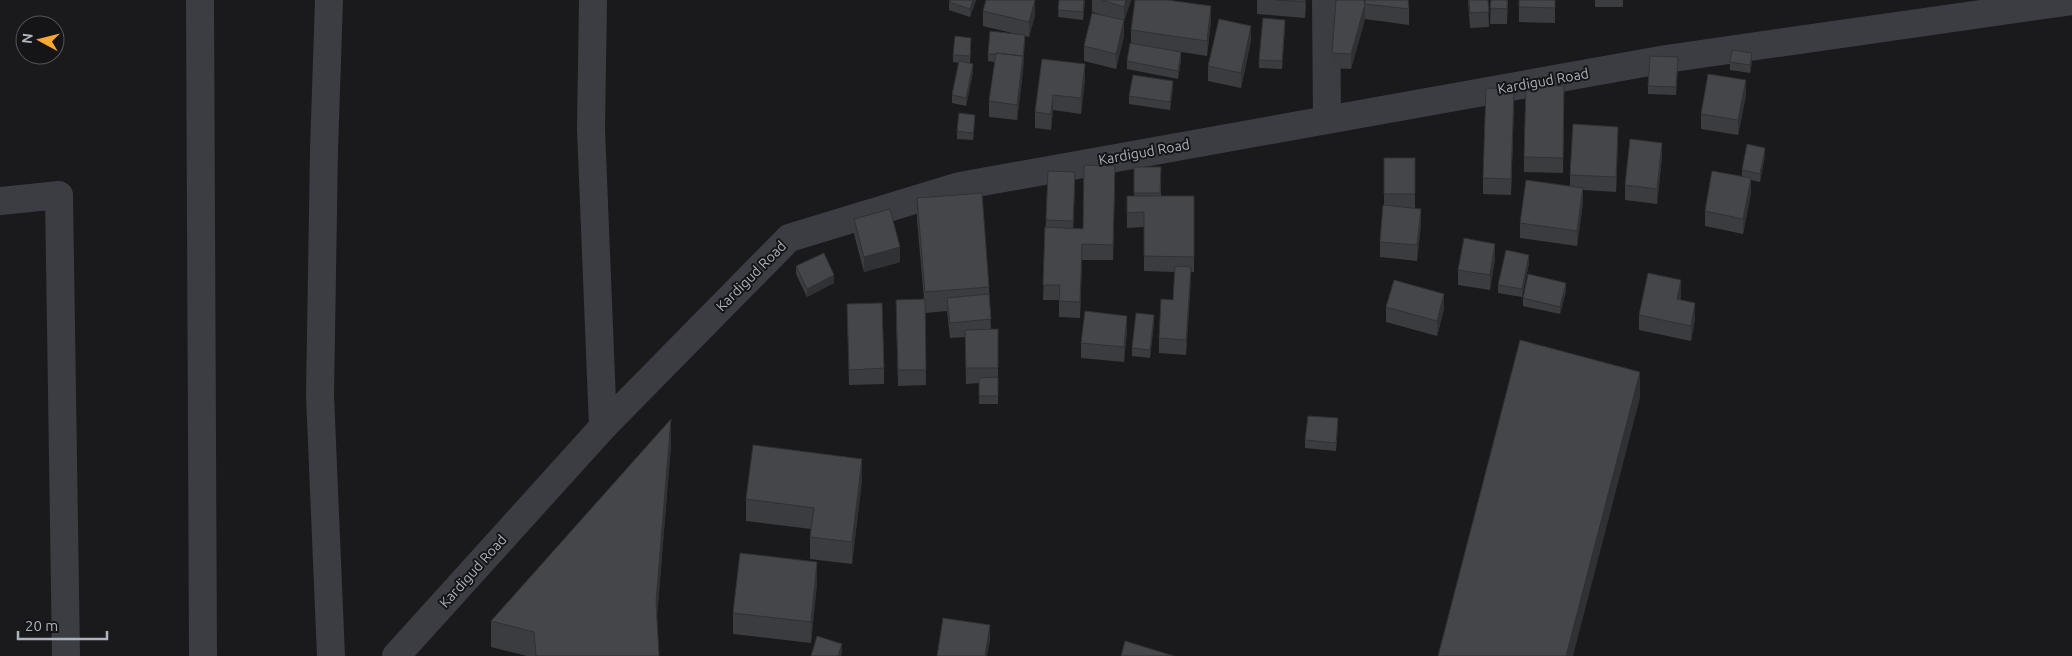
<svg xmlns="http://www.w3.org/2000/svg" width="2072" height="656" viewBox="0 0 2072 656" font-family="Ubuntu,sans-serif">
  <rect width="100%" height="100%" fill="#1a1a1d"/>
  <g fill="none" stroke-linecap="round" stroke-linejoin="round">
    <!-- minor -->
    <path stroke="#3b3d42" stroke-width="28" d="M200,0l3,656
      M329,0l-5,150 -4,245 11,261
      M593,0l-2,129 12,298
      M1326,0l1,119
      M0,201l59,-6 7,461
      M396,656l207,-229 186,-189 171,-52 706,-127 406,-58"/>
  </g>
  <!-- wall -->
  <path fill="#3a3c40" d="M976,0l-6,17 -21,-7v-8z
    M1059,0h26l-2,20 -25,-3z
    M1092,0h39l-7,21v15l-8,33 -32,-8v-15l15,-32 -7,-2z
    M1257,0h49l-1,18 -48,-4z
    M1468,0h20l1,27 -19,1z
    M1491,0h17l-1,24h-17z
    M1519,0h36v23l-36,-1z
    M1595,0h28v7h-28z
    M1365,4l44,5v16l-44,-6 -14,50 -19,-1v-15z
    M983,11l52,4 -6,22 -4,-1 -2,35 -6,49 -28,-3v-16l6,-39 -7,-1v-7l28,-20 -33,-8z
    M1211,21l-4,35 -32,-5 6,9 -3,19 -51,-10v-8l4,-18v-13z
    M1285,28l-3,41 -23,-1v-8z
    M1251,41l-10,47 -33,-7v-15z
    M971,46l-1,17 3,9 -7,34 -14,-3v-8l7,-32 -6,-1v-7z
    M1042,59l43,20 -4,35 -28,-4 -2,20 -16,-2v-16z
    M1752,61l-2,12 -20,-3v-8z
    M1678,65l-2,30 -28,-1v-8z
    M1173,89l-3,21 -41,-6v-8z
    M1746,95l-8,40 -37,-6v-15z
    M1564,101l-1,72 -39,-1v-15z
    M1514,104l-3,91 -28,-1v-16z
    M975,123l-2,17 -16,-1v-8z
    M1618,142l-2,50 -33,-2v13l-6,43 -57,-8v-15l50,-37v-11z
    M1765,155l-5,27 -9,-2v13l-8,41 -38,-8v-15l37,-35v-6z
    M1384,158h31v50l6,16 -4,37 -37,-4v-15l4,-37z
    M1662,158l-5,46 -32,-4v-15z
    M1134,167h27v29h33v76h-3l-5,83 -27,-2v-15l14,-38 2,-28 -31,-1v-44l-17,1v-32h7z
    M1115,181l-2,79h-31l-2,58 -21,-1v-17h-16l3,-80 29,-33 -2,41 10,1z
    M917,198l72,89 2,42h7v75h-19v-21l-13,1 -1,-47 -15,1 -3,-27 -22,2 1,72 -28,1 -2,-71 28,-16 -7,-79z
    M854,219l46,43 -36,10 -10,-38z
    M1495,259l-5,31 -32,-5v-15z
    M1529,263l-7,34 -24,-4v-8z
    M796,266l38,17 -27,14 -11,-23z
    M1566,291l-6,23 -37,-8v-8z
    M1681,295l-1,5 15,19 -4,22 -52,-11v-15z
    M847,304l37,64v16l-35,1z
    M1386,307l58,2 -7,27 -51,-14z
    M1154,323l-4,35 -18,-2v-8z
    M1127,331l-3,31 -43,-4v-15z
    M1338,426l-2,25 -31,-3v-8z
    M671,445l-14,172 2,39h-132l-36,-9v-26z
    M862,480l-10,84 -42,-5v-22l1,-8 -65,-8v-22z
    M817,583l-6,60 -78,-9v-21z"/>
  <!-- shaded-wall -->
  <path fill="#303134" d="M973,0h3l-6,17v-8z
    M1035,0v15l-6,22v-15z
    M1084,0h1l-2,20v-8z
    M1126,0h5l-7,21v15l-8,33v-15l8,-32v-15z
    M1305,0h1l-1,18z
    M1365,4v15l-14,50v-15z
    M1211,6v15l-4,35v-15z
    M1285,20v8l-3,41v-8z
    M1251,26v15l-10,47v-15z
    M1025,35l-2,36 -6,49v-15z
    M1181,52v8l-3,19v-8z
    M1752,53v8l-2,12v-8z
    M973,64v8l-7,34v-8z
    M1085,64v15l-4,35v-16z
    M1746,80v15l-8,40v-15z
    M1173,81v8l-3,21v-8z
    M1514,89v15l-3,91v-16z
    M1053,95v15l-2,20v-16z
    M975,115v8l-2,17v-7z
    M1618,127v15l-2,50v-15z
    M1662,143v15l-5,46v-15z
    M1765,148v7l-5,27v-8z
    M1075,172v15l-2,49v-15z
    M1751,178v15l-8,41v-15z
    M1583,188v15l-6,43v-15z
    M1421,209v15l-4,37v-16z
    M1082,244v16l-2,58v-16z
    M1495,244v15l-5,31v-15z
    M900,247v15l-36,10v-15z
    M1529,255v8l-7,34v-8z
    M1191,267v15l-5,73v-15z
    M834,275v8l-27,14v-8z
    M1681,280v15l-4,19v-15z
    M1566,283v8l-6,23v-7z
    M1444,294v15l-7,27v-15z
    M1695,303v16l-4,22v-15z
    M1154,315v8l-4,35v-8z
    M1127,316v15l-3,31v-15z
    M1640,372v26l-67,258h-7z
    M1338,418v8l-2,25v-8z
    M671,419v26l-15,183v-26z
    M862,459v21l-10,84v-22z
    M817,562v21l-6,60v-21z
    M990,625v15l-3,16h-2z
    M842,644v8l-1,4h-3z"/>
  <!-- building -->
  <path fill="#44464a" stroke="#303134" d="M950,0h23l-3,9 -21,-7z
    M986,0h49l-6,22 -46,-11z
    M1059,0h25l-1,12 -25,-2z
    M1102,0h24l-2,7z
    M1135,0h32l44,6 -4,35 -76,-11z
    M1275,0h30v2z
    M1336,0h28l1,4 -14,50 -19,-1z
    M1365,0h43l1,9 -44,-5z
    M1469,0h19l1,12 -19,1z
    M1491,0h16v9l-17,-1z
    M1519,0h36v8l-36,-1z
    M1092,13l32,7 -8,34 -32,-8z
    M1263,18l22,2 -3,41 -23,-1z
    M1219,19l32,7 -10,47 -33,-7z
    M990,31l35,4 -2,21 -27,-3v1h-8z
    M955,36l16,2 -1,18 -17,-1z
    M1130,43l51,9 -3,19 -51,-10z
    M1732,50l20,3 -2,12 -20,-3z
    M996,53l27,3 -6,49 -28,-4z
    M1650,56l28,1 -2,30 -28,-1z
    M1042,59l43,5 -4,34 -28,-3 -2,19 -16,-2z
    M959,61l14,3 -7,34 -14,-3z
    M1708,74l38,6 -8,40 -37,-6z
    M1133,75l40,6 -3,21 -41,-6z
    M1526,85l38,1 -1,72 -39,-1z
    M1486,88l28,1 -3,90 -28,-1z
    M959,113l16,2 -2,18 -16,-2z
    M1573,124l45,3 -2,50 -46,-2z
    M1630,139l32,4 -5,46 -32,-4z
    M1747,144l18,4 -5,26 -18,-4z
    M1384,158h31v36h-31z
    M1084,165l31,1 -2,79 -31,-1 -2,58 -21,-1 1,-16h-17l2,-58 38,2z
    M1134,167h27l-1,26h-26z
    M1048,171l27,1 -2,49 -27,-1z
    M1712,171l39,7 -8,41 -38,-8z
    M1526,180l57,8 -6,43 -57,-8z
    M982,193l7,94 -64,5 -8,-94z
    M1127,196h67v61l-50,-1v-44l-17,1z
    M1383,205l38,4 -4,36 -37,-3z
    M890,209l10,38 -36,10 -10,-38z
    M1464,238l31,6 -5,31 -32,-5z
    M1506,250l23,5 -7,34 -24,-4z
    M824,253l10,22 -27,14 -11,-23z
    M1175,266l16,1 -5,73 -27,-2 2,-39 12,1z
    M1648,273l33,7 -4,19 18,4 -4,23 -52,-11z
    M1528,274l38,9 -6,24 -37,-9z
    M1394,280l50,14 -7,27 -51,-14z
    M989,294l2,25 -41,4 -3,-25z
    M925,299l1,71h-28l-2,-70z
    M882,303l2,65 -35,2 -2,-66z
    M1085,311l42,5 -3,31 -43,-4z
    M1136,313l18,2 -4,35 -18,-2z
    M998,329v39h-32l-1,-38z
    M1520,340l120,32 -74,284h-128z
    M998,377v19h-19v-18z
    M1308,416l30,2 -2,25 -31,-3z
    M671,419l-15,183 3,54h-123l-2,-24 -43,-11z
    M753,445l109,14 -10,83 -42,-5 4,-29 -68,-9z
    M740,553l77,9 -6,60 -78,-9z
    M943,618l47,7 -5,31h-48z
    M817,636l25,8 -4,12h-27z
    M1125,641l49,15h-53z"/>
  <g text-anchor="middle" stroke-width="4" stroke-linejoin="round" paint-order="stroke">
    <!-- street labels -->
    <g font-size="14" fill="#acb3bd" stroke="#151518">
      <text transform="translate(1543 81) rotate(-10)" y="5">Kardigud Road</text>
      <text transform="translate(1144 152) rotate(-10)" y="5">Kardigud Road</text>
      <text transform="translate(751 276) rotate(-45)" y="5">Kardigud Road</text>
      <text transform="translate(473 571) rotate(-48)" y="5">Kardigud Road</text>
    </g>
  </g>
  <!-- north arrow -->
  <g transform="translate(40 40) rotate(277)"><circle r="24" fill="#151518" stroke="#51545a"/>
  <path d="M0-4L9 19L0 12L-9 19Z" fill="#ffa730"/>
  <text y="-8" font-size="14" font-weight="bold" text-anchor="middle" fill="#acb3bd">N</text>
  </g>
  <!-- scale -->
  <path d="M18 631v8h89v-8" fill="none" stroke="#acb3bd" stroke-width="2.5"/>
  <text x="25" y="631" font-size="15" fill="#acb3bd" stroke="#151518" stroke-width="4" paint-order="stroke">20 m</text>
</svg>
